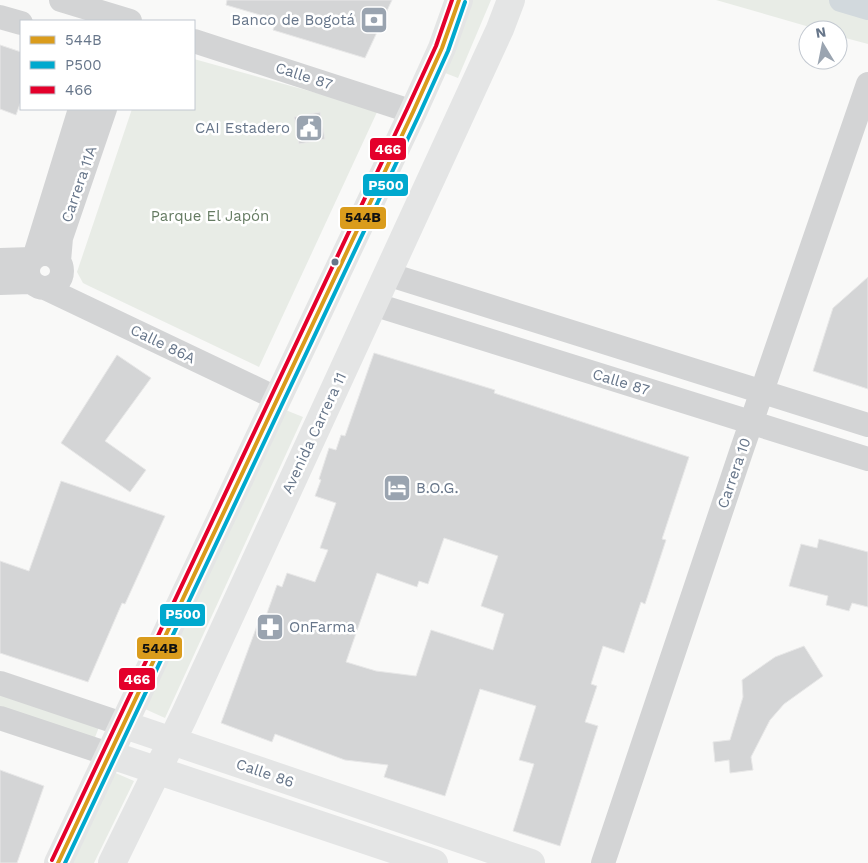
<svg xmlns="http://www.w3.org/2000/svg" width="868" height="863" viewBox="0 0 868 863" font-family="'Work Sans',sans-serif">
  <rect width="100%" height="100%" fill="#f9f9f8"/>
  <!-- green -->
  <path fill="#e8ece6" d="M469,0h22l-33,78 -18,-7z
    M716,0h152v44l-30,-8v-6h-18z
    M194,59l184,51 -119,257 -170,-81 -6,-3 -6,-11 55,-163h62z
    M283,409l20,8 -138,301 -20,-9z
    M0,694l99,33 -5,13 -94,-32z
    M111,771l23,10 -40,82h-28z"/>
  <g fill="none" stroke-linecap="round" stroke-linejoin="round">
    <!-- canal -->
    <path stroke="#d2d9dd" stroke-width="24" d="M841,0l27,8"/>
  </g>
  <!-- building -->
  <path fill="#d4d5d6" stroke="#e8e8e8" fill-rule="evenodd" d="M227,0h165l-27,58 -92,-28 4,-10 -51,-15z
    M0,45l21,7v49l-5,14 -16,-6z
    M320,112l5,27 -26,5 -5,-27z
    M868,277v112l-55,-18 20,-63z
    M374,353l121,37 -1,3 195,64 -27,82 4,1 -21,64 -4,-2 -17,51 -21,-7 -12,38 6,2 -12,36 13,4 -38,120 -47,-15 21,-67 -15,-4 17,-54 -56,-17 -35,107 -61,-19 4,-12 -43,-5 -70,-26 -3,8 -51,-19 40,-108 5,1 11,-31 5,2 5,-14 28,9 13,-32 -8,-2 16,-45 -21,-7 6,-16 -2,-1 10,-31 7,2 5,-15 4,1zM444,538l54,18 -17,50 23,8 -11,36 -62,-20 -15,46 -40,-5 -30,-9 31,-89 40,14 2,-6 9,3z
    M117,355l34,23 -46,63 41,29 -16,22 -69,-49z
    M61,481l104,35 -40,88 -3,-1 -34,79 -88,-29v-92l29,10z
    M819,539l49,13v55l-16,-4 -3,8 -23,-6 2,-9 -39,-10 12,-42 16,4z
    M804,646l19,30 -39,28 -14,16 -19,37 2,13 -23,3 -1,-13 -14,2 -2,-20 17,-2 13,-43 -1,-17 33,-23z
    M0,770l44,16 -27,77h-17z"/>
  <g fill="none" stroke-linecap="round" stroke-linejoin="round">
    <!-- street -->
    <path stroke="#d3d4d5" stroke-width="24" d="M61,0l69,21
      M0,17l21,6
      M194,41l219,71
      M28 271a17 17 0 1 1 34 0a17 17 0 1 1-34 0Z
      M34,258l46,-149
      M0,260l32,-1
      M59,261l2,-23 44,-129
      M387,274l481,151
      M0,283l30,-1
      M47,289l231,110
      M373,304l495,155
      M0,683l125,42
      M0,718l111,37
      M603,863l138,-411 127,-368"/>
    <!-- secondary -->
    <path stroke="#e4e5e5" stroke-width="28" d="M125,725l406,138
      M111,755l323,108
      M58,863l355,-751 29,-64 17,-48
      M112,863l72,-147 316,-687 11,-29"/>
    <!-- bus-1 casing -->
    <g stroke="#fff" stroke-width="8">
      <path id="bus-1" d="M58,863l355,-751 29,-64 17,-48"/>
    </g>
    <!-- bus-2 casing -->
    <g stroke="#fff" stroke-width="8">
      <path id="bus-2" d="M65,863l354,-748 29,-64 17,-49"/>
    </g>
    <!-- bus-3 casing -->
    <g stroke="#fff" stroke-width="8">
      <path id="bus-3" d="M52,860l355,-751 29,-63 16,-46"/>
    </g>
    <!-- bus-1 -->
    <use href="#bus-1" stroke="#da9c1c" stroke-width="4"/>
    <!-- bus-2 -->
    <use href="#bus-2" stroke="#00a9ce" stroke-width="4"/>
    <!-- bus-3 -->
    <use href="#bus-3" stroke="#e4002b" stroke-width="4"/>
  </g>
  <!-- icons -->
  <defs>
    <g id="bank-square" transform="scale(1.4375)"><rect x="-9" y="-9" width="18" height="18" rx="4" fill="#9aa4b0" stroke="#fff"/><path d="M-6-4H6V4H-6ZM0-2.3a2.3 2.3 0 1 0 0 4.6a2.3 2.3 0 1 0 0-4.6Z" fill="#fff"/></g>
    <g id="civic-square" transform="scale(1.4375)"><rect x="-9" y="-9" width="18" height="18" rx="4" fill="#9aa4b0" stroke="#fff"/><path d="M-.6-6.5H3V-4.5H.6V-3L4-1V1h2V6H-6V1h2V-1L-.6-3ZM-1.2 2.5V6h2.4V2.5Z" fill="#fff"/></g>
    <g id="hotel-square" transform="scale(1.4375)"><rect x="-9" y="-9" width="18" height="18" rx="4" fill="#9aa4b0" stroke="#fff"/><path d="M-6-4.5h1.5V1H6V5H4.5V3h-9V5H-6ZM-4 0a1.8 1.8 0 1 1 3.6 0ZM.5 0V-2.5h3Q6-2.5 6 0Z" fill="#fff"/></g>
    <g id="pharmacy-square" transform="scale(1.4375)"><rect x="-9" y="-9" width="18" height="18" rx="4" fill="#9aa4b0" stroke="#fff"/><path d="M-2-6h4v4h4v4h-4v4h-4v-4h-4v-4h4Z" fill="#fff"/></g>
  </defs>
  <g fill-rule="evenodd">
    <use href="#bank-square" x="374" y="20"/>
    <use href="#civic-square" x="309" y="128"/>
    <use href="#hotel-square" x="397" y="488"/>
    <use href="#pharmacy-square" x="270" y="627"/>
  </g>
  <!-- markers -->
  <circle fill="#67768a" stroke="#fff" stroke-width="2" cx="335" cy="262" r="4.5"/>
  <g text-anchor="middle" stroke-width="5" stroke-linejoin="round" paint-order="stroke">
    <!-- poi labels -->
    <g font-size="15" fill="#67768a" stroke="#fff" text-anchor="end">
      <text x="355" y="25">Banco de Bogotá</text>
      <text x="290" y="133">CAI Estadero</text>
      <text x="416" y="493" text-anchor="start">B.O.G.</text>
      <text x="289" y="632" text-anchor="start">OnFarma</text>
    </g>
    <!-- street labels -->
    <g font-size="15" fill="#67768a" stroke="#fff">
      <text transform="translate(304 76) rotate(18)" y="5">Calle 87</text>
      <text transform="translate(79 184) rotate(-71)" y="5">Carrera 11A</text>
      <text transform="translate(163 344) rotate(26)" y="5">Calle 86A</text>
      <text transform="translate(621 382) rotate(17)" y="5">Calle 87</text>
      <text transform="translate(314 433) rotate(-65)" y="5">Avenida Carrera 11</text>
      <text transform="translate(734 473) rotate(-71)" y="5">Carrera 10</text>
      <text transform="translate(265 773) rotate(19)" y="5">Calle 86</text>
    </g>
    <!-- park labels -->
    <g font-size="15" fill="#657b62" stroke="#fff">
      <text x="210" y="221">Parque El Japón</text>
    </g>
  </g>
  <g stroke="#fff" stroke-width="2">
    <rect x="369" y="137" width="38" height="24" rx="5" fill="#e4002b"/>
    <rect x="362" y="173" width="47" height="24" rx="5" fill="#00a9ce"/>
    <rect x="339" y="206" width="48" height="24" rx="5" fill="#da9c1c"/>
    <rect x="159" y="603" width="47" height="24" rx="5" fill="#00a9ce"/>
    <rect x="136" y="636" width="47" height="24" rx="5" fill="#da9c1c"/>
    <rect x="118" y="667" width="38" height="24" rx="5" fill="#e4002b"/>
  </g>
  <g font-size="14" text-anchor="middle" font-weight="bold" fill="#fff">
    <text x="388" y="154">466</text>
    <text x="386" y="190">P500</text>
    <text x="183" y="619">P500</text>
    <text x="137" y="684">466</text>
  </g>
  <g font-size="14" text-anchor="middle" font-weight="bold" fill="#111">
    <text x="363" y="222">544B</text>
    <text x="160" y="653">544B</text>
  </g>
  <!-- legend -->
  <rect x="20" y="20" width="175" height="90" fill="#ffffff" stroke="#c2c8d0"/>
  <rect x="30" y="36" width="25" height="8" fill="#da9c1c" stroke="#c2c8d0"/>
  <text x="65" y="45" font-size="15" fill="#67768a">544B</text>
  <rect x="30" y="61" width="25" height="8" fill="#00a9ce" stroke="#c2c8d0"/>
  <text x="65" y="70" font-size="15" fill="#67768a">P500</text>
  <rect x="30" y="86" width="25" height="8" fill="#e4002b" stroke="#c2c8d0"/>
  <text x="65" y="95" font-size="15" fill="#67768a">466</text>
  <!-- north arrow -->
  <g transform="translate(823 45) rotate(350)"><circle r="24" fill="#ffffff" stroke="#c2c8d0"/>
  <path d="M0-4L9 19L0 12L-9 19Z" fill="#9aa4b0"/>
  <text y="-8" font-size="14" font-weight="bold" text-anchor="middle" fill="#67768a">N</text>
  </g>
</svg>
